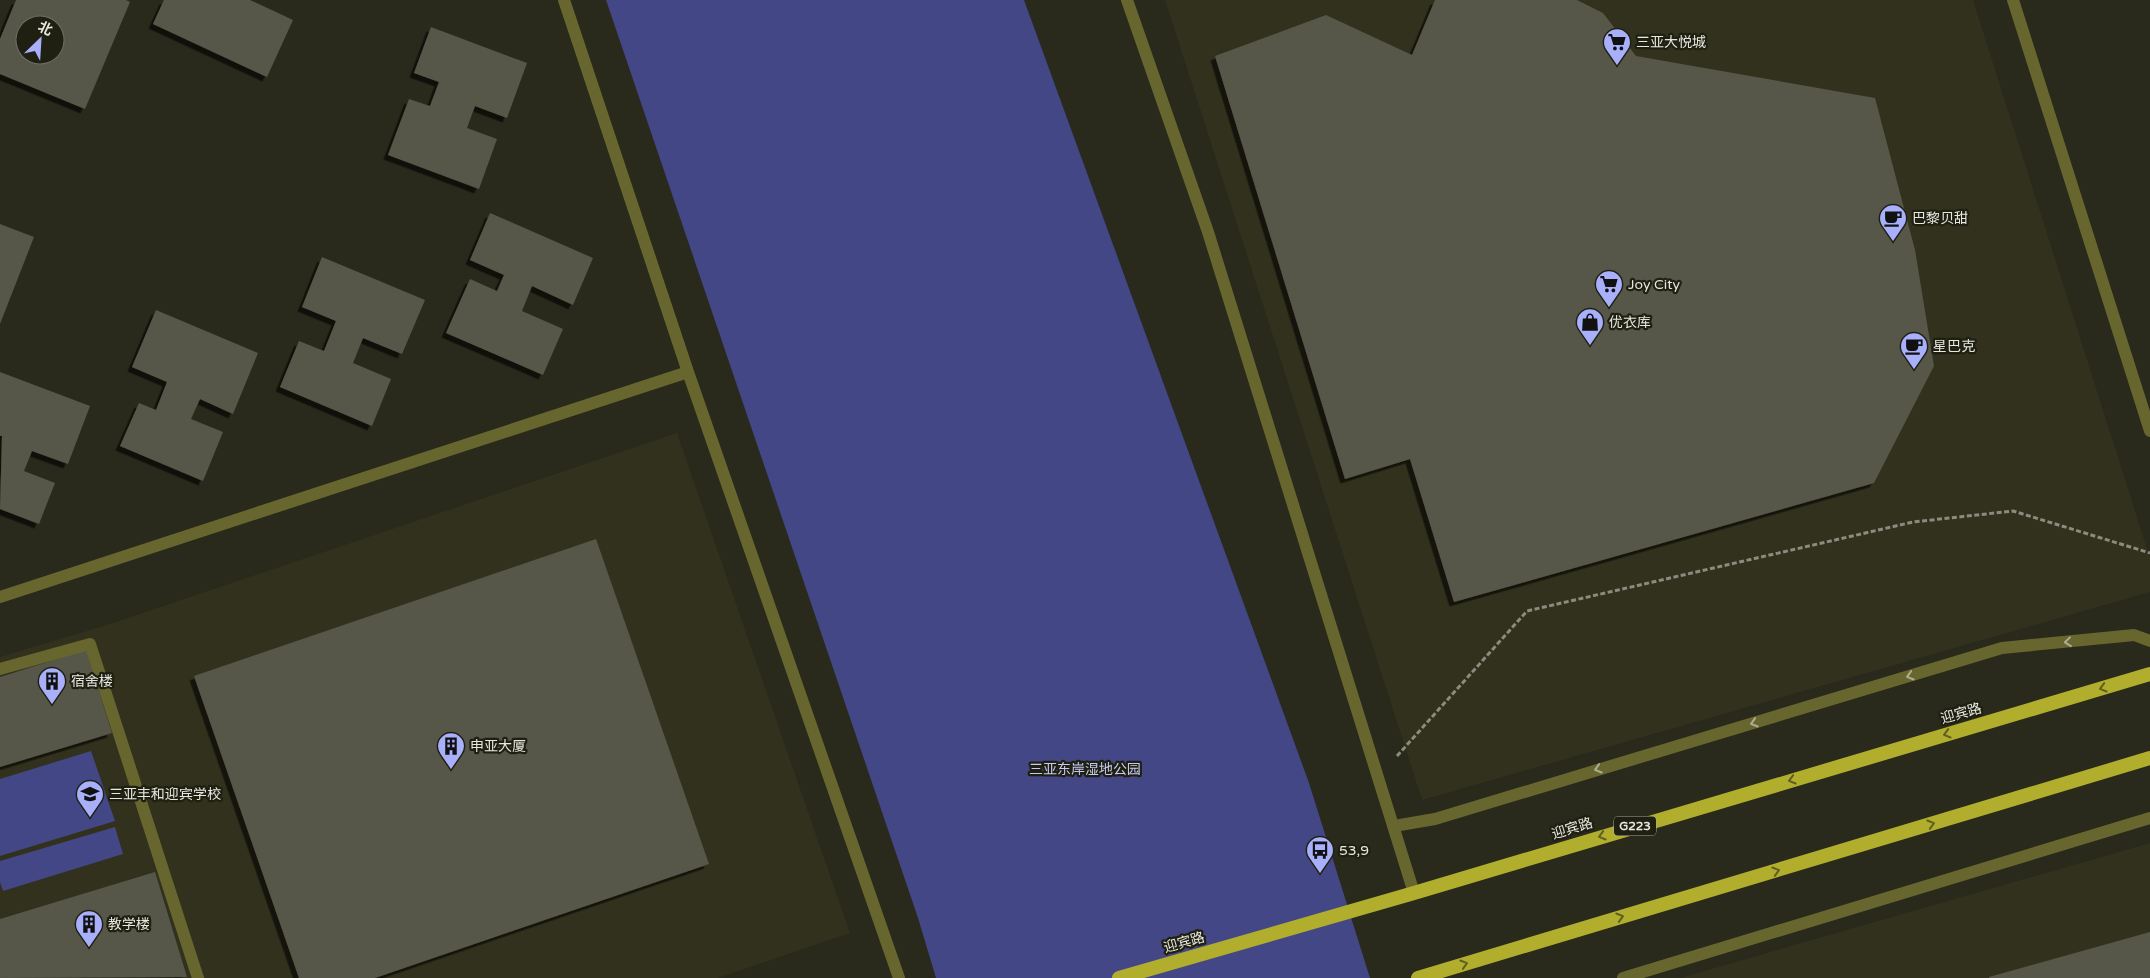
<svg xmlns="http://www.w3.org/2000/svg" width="2150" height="978" viewBox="0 0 2150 978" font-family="'Varela Round','Noto Sans SC',sans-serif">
  <defs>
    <filter id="shadow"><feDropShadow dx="-4.5" dy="4.5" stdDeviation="0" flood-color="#0009"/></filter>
  </defs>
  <rect width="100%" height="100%" fill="#29291c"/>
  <!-- built -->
  <path fill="#31311d" d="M1165,0h808l177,558v34l-728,208z
    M677,433l173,500 -132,45h-718v-321l113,-34z
    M2150,843v135h-470z"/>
  <!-- green -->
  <path fill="#434785" d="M606,0h418l285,783 61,195h-434l-18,-60z
    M91,751l24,70 -115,35v-77z
    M115,827l8,27 -120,37 -3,-9v-21z"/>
  <!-- building -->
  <path fill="#565748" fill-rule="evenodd" filter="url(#shadow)" d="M16,0h110l4,2 -45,107 -85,-35v-35zM25,25h30v30h-30z
    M164,0h86l43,20 -26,57 -114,-53z
    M1435,0h142l26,13 33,43 239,42 40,152 19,116 -60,117 -420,119 -44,-143 -65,20 -130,-423 111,-41 86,40z
    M431,27l96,36 -20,55 -32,-12 -8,22 30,11 -18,50 -91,-34 21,-56 21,7 9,-24 -25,-9z
    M490,213l103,45 -20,47 -41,-19 -10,25 41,18 -20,46 -97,-42 24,-54 27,12 7,-16 -34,-15z
    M0,224l34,13 -34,87z
    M322,257l103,43 -23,54 -39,-16 -10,25 38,16 -19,47 -92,-39 19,-46 25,10 12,-30 -34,-14z
    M156,310l102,43 -25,61 -33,-15 -9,20 32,13 -20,49 -83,-35 19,-43 17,7 11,-28 -35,-15z
    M0,372l90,34 -22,58 -36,-13 -8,20 31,12 -16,41 -39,-15 2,-73h-2z
    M596,539l113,325 -334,114h-76l-105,-302z
    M86,650l26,83 -112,34v-90z
    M155,872l32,105 -187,1v-59z
    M2150,932v46h-161v-1z"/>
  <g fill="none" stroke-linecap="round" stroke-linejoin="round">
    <!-- path -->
    <path stroke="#8b8b80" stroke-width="3" stroke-dasharray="5 2.5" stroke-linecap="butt" d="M1397,756l130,-145 386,-89 100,-11 137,42"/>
    <!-- service -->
    <path stroke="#67662e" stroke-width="12" d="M1394,826l41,-7 567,-171 132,-13 16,6
      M1623,978l527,-160"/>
    <!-- minor -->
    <path stroke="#67662e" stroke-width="12" d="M564,0l124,372 211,606
      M1127,0l81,232 206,661
      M2013,0l137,431
      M0,597l688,-225
      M0,669l90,-25 108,334"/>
    <!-- trunk -->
    <path stroke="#b1ae2e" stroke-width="14" d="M1119,978l295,-85 736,-219
      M1418,978l732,-220"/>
  </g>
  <!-- one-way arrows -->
  <defs><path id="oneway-chevron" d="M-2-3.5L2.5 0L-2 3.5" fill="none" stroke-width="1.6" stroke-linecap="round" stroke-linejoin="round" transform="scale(1.25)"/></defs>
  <g stroke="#adad8f">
    <use href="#oneway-chevron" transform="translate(2068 642) rotate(174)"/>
    <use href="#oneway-chevron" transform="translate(1910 676) rotate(163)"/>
    <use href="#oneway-chevron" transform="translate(1754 723) rotate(163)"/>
    <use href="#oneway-chevron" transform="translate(1598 769) rotate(163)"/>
  </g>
  <g stroke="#615f1f">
    <use href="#oneway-chevron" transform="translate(2103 688) rotate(164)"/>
    <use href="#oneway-chevron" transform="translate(1947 734) rotate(164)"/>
    <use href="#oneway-chevron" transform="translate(1792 780) rotate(164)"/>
    <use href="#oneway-chevron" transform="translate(1931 824) rotate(-17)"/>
    <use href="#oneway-chevron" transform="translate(1602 836) rotate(163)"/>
    <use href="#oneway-chevron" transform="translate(1776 871) rotate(-17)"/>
    <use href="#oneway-chevron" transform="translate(1620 917) rotate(-17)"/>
    <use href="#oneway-chevron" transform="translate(1464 964) rotate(-17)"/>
  </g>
  <!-- icons -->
  <defs>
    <g id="supermarket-pin" transform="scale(1.4375)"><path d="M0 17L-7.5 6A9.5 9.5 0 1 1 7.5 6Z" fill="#a8b0fc" stroke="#1f1f12"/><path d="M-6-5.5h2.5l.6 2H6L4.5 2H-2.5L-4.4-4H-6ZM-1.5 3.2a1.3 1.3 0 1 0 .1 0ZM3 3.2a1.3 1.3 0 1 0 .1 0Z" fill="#111"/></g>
    <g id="cafe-pin" transform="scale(1.4375)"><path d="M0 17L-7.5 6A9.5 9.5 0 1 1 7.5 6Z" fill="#a8b0fc" stroke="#1f1f12"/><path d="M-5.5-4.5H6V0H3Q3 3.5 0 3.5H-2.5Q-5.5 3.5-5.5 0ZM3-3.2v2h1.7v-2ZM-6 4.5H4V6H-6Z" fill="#111"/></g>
    <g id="shop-pin" transform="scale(1.4375)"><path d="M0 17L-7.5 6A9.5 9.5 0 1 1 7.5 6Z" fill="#a8b0fc" stroke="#1f1f12"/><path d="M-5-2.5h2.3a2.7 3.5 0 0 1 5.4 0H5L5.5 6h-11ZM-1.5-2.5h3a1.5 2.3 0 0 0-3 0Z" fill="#111"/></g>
    <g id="building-pin" transform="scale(1.4375)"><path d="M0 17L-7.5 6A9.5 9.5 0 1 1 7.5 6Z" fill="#a8b0fc" stroke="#1f1f12"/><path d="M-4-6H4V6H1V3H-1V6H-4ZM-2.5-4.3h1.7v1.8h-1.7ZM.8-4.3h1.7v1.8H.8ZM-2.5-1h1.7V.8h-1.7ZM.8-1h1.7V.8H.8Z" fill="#111"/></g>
    <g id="school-pin" transform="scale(1.4375)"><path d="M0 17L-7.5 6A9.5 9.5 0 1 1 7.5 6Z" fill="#a8b0fc" stroke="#1f1f12"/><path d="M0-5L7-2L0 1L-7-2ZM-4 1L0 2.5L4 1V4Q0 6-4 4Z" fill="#111"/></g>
    <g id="bus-pin" transform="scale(1.4375)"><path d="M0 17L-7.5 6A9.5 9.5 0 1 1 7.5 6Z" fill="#a8b0fc" stroke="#1f1f12"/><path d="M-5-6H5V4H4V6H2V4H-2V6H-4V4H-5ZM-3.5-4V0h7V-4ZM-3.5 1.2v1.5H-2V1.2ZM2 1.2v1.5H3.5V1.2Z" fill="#111"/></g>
  </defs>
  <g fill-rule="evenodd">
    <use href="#supermarket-pin" x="1617" y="42"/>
    <use href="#cafe-pin" x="1893" y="218"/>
    <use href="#supermarket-pin" x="1609" y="284"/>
    <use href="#shop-pin" x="1590" y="322"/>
    <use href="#cafe-pin" x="1914" y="346"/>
    <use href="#building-pin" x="52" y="681"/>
    <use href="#building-pin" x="451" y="746"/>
    <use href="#school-pin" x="90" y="794"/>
    <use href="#bus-pin" x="1320" y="850"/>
    <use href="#building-pin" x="89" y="924"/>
  </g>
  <g text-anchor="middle" stroke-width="4.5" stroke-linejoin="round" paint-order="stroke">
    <!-- shield labels -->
    <rect fill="#1f1f12" stroke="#aaaba1" stroke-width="1" x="1614" y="816.5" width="42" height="19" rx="4"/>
    <g font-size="12" font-weight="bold" fill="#e6e7de">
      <text x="1635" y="830">G223</text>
    </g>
    <!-- poi labels -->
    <g font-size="14" fill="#e6e7de" stroke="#1f1f12" text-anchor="start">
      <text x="1636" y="47">三亚大悦城</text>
      <text x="1912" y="223">巴黎贝甜</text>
      <text x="1628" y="289">Joy City</text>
      <text x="1609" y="327">优衣库</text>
      <text x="1933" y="351">星巴克</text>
      <text x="71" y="686">宿舍楼</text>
      <text x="470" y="751">申亚大厦</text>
      <text x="109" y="799">三亚丰和迎宾学校</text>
      <text x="1339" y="855">53,9</text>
      <text x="108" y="929">教学楼</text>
    </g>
    <!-- street labels -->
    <g font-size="14" fill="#e6e7de" stroke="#1f1f12">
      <text transform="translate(1961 713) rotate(-16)" y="5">迎宾路</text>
      <text transform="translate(1572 828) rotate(-17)" y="5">迎宾路</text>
      <text transform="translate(1184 942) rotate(-16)" y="5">迎宾路</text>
    </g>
    <!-- park labels -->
    <g font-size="14" fill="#c4caf2" stroke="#1f1f12">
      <text x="1085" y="774">三亚东岸湿地公园</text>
    </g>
  </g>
  <!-- north arrow -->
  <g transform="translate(40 40) rotate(25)"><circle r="24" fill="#1f1f12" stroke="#6f6f64"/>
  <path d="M0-4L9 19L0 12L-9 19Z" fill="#a8b0fc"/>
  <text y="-8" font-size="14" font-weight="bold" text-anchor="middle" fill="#e6e7de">北</text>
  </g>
</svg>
